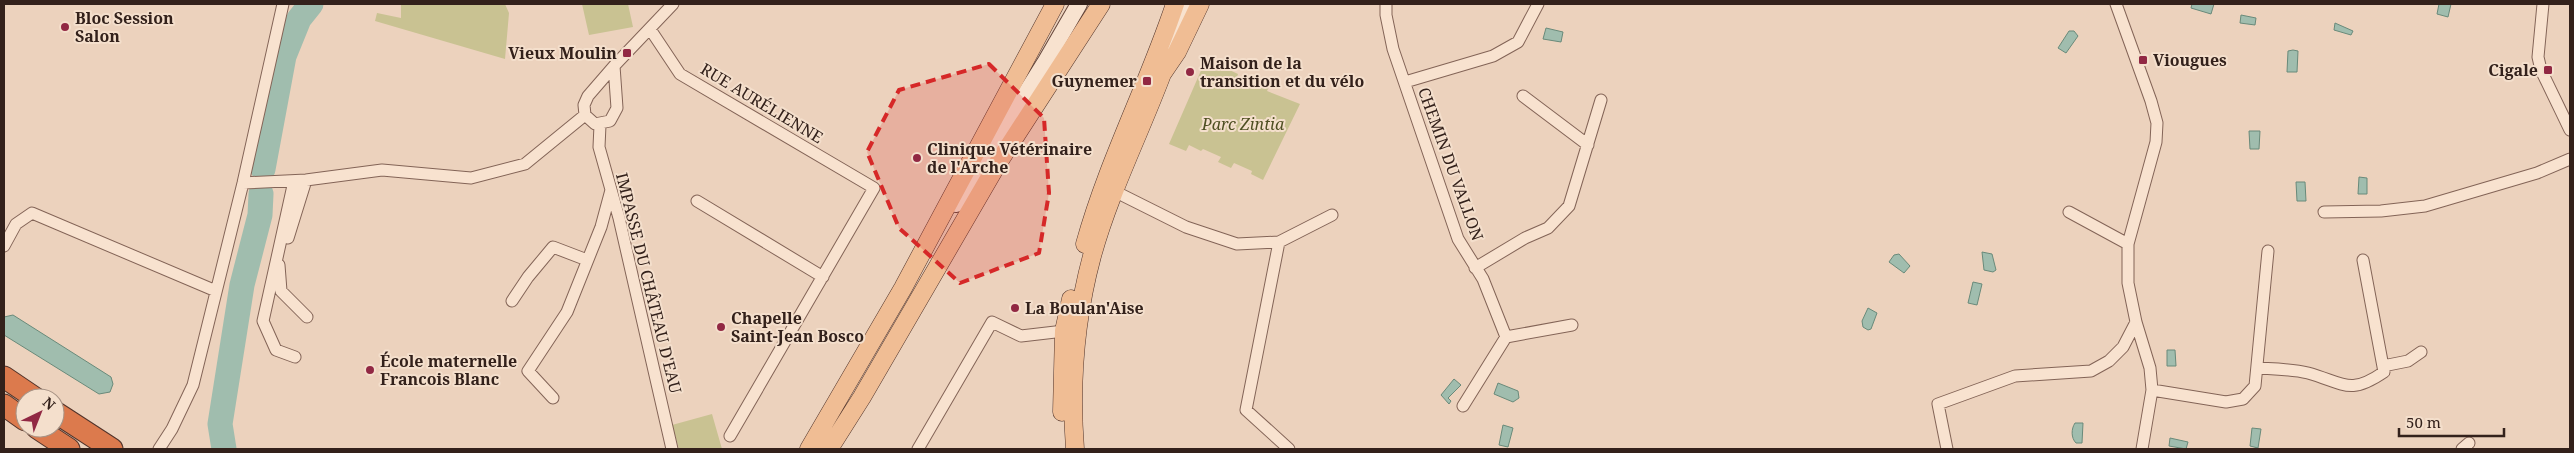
<svg xmlns="http://www.w3.org/2000/svg" width="2574" height="453" viewBox="0 0 2574 453" font-family="'Noto Serif',serif">
  <rect width="100%" height="100%" fill="#ecd2bd"/>
  <!-- green -->
  <path fill="#c9c292" d="M401,4h104l4,9 -4,46 -130,-38 2,-8 24,5z
    M582,4h46l5,23 -44,8z
    M1206,59l32,15 -1,3 18,9 2,-5 12,6 -2,4 33,13 -37,76 -12,-6 1,-3 -18,-8 -3,5 -13,-6 3,-5 -18,-8 -2,2 -12,-6 -3,6 -17,-7z
    M712,414l10,35h-43l-7,-24z"/>
  <!-- water -->
  <path fill="#a0bdae" stroke="#698a7a" d="M2192,4h22l-3,10 -20,-6z
    M2439,4h12l-3,13 -11,-3z
    M2241,15l15,3 -1,7 -15,-2z
    M2335,23l18,8 -2,4 -17,-5z
    M1546,28l17,4 -2,10 -18,-3z
    M2069,31h5l4,5 -12,17 -8,-5z
    M2293,50l5,1 -1,21h-10l1,-21z
    M2249,131h11l-1,18h-9z
    M2359,177l8,1v16h-9z
    M2296,182h9l1,19h-9z
    M1982,252l10,2 4,16 -3,2 -9,-2z
    M1899,254l11,12 -6,7 -15,-11 5,-7z
    M1973,282l9,2 -5,21 -9,-2z
    M1868,308l9,5 -6,16 -3,1 -5,-3 -1,-6z
    M13,315l98,62 2,7 -3,8 -11,2 -95,-59v-18z
    M2167,350h8l1,16h-9z
    M1454,379l7,6 -13,13 3,3 -2,3 -8,-9z
    M1498,383l20,8 1,7 -6,4 -19,-8z
    M2075,423h8l-1,20h-6c-5,-5 -5,-14 -1,-20z
    M1503,425l10,3 -5,19 -9,-2z
    M2252,428l9,1 -3,19 -8,-2z
    M2170,438l18,4 -2,7 -17,-3z"/>
  <g fill="none" stroke-linecap="round" stroke-linejoin="round">
    <!-- river -->
    <path stroke="#a0bdae" stroke-width="25" d="M263,169l21,-113 15,-37 12,-15
      M224,449l-4,-25 22,-139 18,-70 1,-21"/>
    <!-- street casing -->
    <g stroke="#836457" stroke-width="13">
      <path id="street" d="M1386,4v11l7,34 65,190 25,40 23,58 -43,69
        M2116,4l35,97 6,22 -1,19 -28,102v39l8,39 14,46 2,22 -10,59
        M2543,4l-5,53 3,13 29,60
        M650,29l30,45 194,114 -144,248
        M614,66l3,42 -7,13 -15,3 -10,-9 -1,-10 4,-9 26,-30 59,-62
        M1405,82l88,-26 25,-14 20,-38
        M1523,96l65,49
        M600,125l-1,22 20,71 53,231
        M294,181l-31,140 13,29 19,7
        M243,183l63,-3 76,-10 89,8 54,-14 60,-49
        M1108,188l78,39 51,17 42,-2 53,-27
        M697,201l126,76
        M2069,212l59,32
        M2324,212l57,-1 44,-5 112,-33 33,-14
        M288,238l18,-58
        M1279,242l-33,168 43,39
        M4,246l12,-22 16,-11 184,78
        M279,265l2,26 26,26
        M1475,268l50,-30 23,-10 21,-22 32,-106
        M512,301l16,-24 25,-30 34,13
        M1506,337l66,-12
        M2383,366l25,-5 13,-9
        M2257,368c16,1 35,1 51,5 36,10 41,23 76,-1l-21,-112
        M2152,390l74,12 17,-3 12,-13 13,-135
        M553,398l-25,-27 39,-59 34,-85 10,-37
        M159,449l13,-20 21,-44 50,-202 40,-179
        M918,449l74,-127 29,14 43,-5
        M1947,449l-9,-45 77,-28 76,-5 18,-10 14,-14 13,-25
        M2462,449l7,-6"/>
    </g>
    <!-- secondary casing -->
    <g stroke="#65453a" stroke-width="18">
      <path id="secondary" d="M1169,53l18,-49
        M956,204l90,-143 33,-57"/>
    </g>
    <!-- primary casing -->
    <g stroke="#51342b" stroke-width="19">
      <path id="primary" d="M1085,244c23,-83 63,-159 90,-240
        M1062,412l2,-81 7,-32
        M809,449l94,-161 152,-284
        M829,449l33,-52 136,-234 103,-159
        M1075,449c-5,-65 0,-130 17,-193 17,-62 47,-121 70,-182l15,-22 23,-48"/>
    </g>
    <!-- highway casing -->
    <g stroke="#51342b" stroke-width="23">
      <path id="highway" d="M4,377l31,21
        M4,405l21,15
        M55,412l57,37
        M37,428l32,21"/>
    </g>
    <!-- street -->
    <use href="#street" stroke="#f8e2cf" stroke-width="11"/>
    <!-- secondary -->
    <use href="#secondary" stroke="#f8e2cf" stroke-width="16"/>
    <!-- primary -->
    <use href="#primary" stroke="#f0bd94" stroke-width="18"/>
    <!-- highway -->
    <use href="#highway" stroke="#dc7a4d" stroke-width="21"/>
  </g>
  <!-- marked area -->
  <path fill="#d62828" fill-opacity="0.2" stroke="#d62828" stroke-width="4" stroke-dasharray="10 6" stroke-linejoin="round" d="M989,64l55,54 5,75 -10,60 -79,30 -61,-55 -32,-76 32,-62z"/>
  <!-- markers -->
  <g fill="#912843" stroke="#f4dfcc" stroke-width="2">
    <circle cx="65" cy="27" r="5"/>
    <rect x="622" y="48" width="10" height="10" rx="2.5"/>
    <rect x="2138" y="55" width="10" height="10" rx="2.5"/>
    <rect x="2543" y="65" width="10" height="10" rx="2.5"/>
    <circle cx="1190" cy="72" r="5"/>
    <rect x="1142" y="76" width="10" height="10" rx="2.5"/>
    <circle cx="917" cy="158" r="5"/>
    <circle cx="1015" cy="308" r="5"/>
    <circle cx="721" cy="327" r="5"/>
    <circle cx="370" cy="370" r="5"/>
  </g>
  <g text-anchor="middle" stroke-width="4" stroke-linejoin="round" paint-order="stroke">
    <!-- poi labels -->
    <g font-size="16" font-weight="bold" fill="#33211b" stroke="#f4dfcc" text-anchor="start">
      <text x="75" y="24">Bloc Session<tspan x="75" dy="18">Salon</tspan></text>
      <text x="617" y="59" text-anchor="end">Vieux Moulin</text>
      <text x="2153" y="66">Viougues</text>
      <text x="1200" y="69">Maison de la<tspan x="1200" dy="18">transition et du vélo</tspan></text>
      <text x="2538" y="76" text-anchor="end">Cigale</text>
      <text x="1137" y="87" text-anchor="end">Guynemer</text>
      <text x="927" y="155">Clinique Vétérinaire<tspan x="927" dy="18">de l'Arche</tspan></text>
      <text x="1025" y="314">La Boulan'Aise</text>
      <text x="731" y="324">Chapelle<tspan x="731" dy="18">Saint-Jean Bosco</tspan></text>
      <text x="380" y="367">École maternelle<tspan x="380" dy="18">Francois Blanc</tspan></text>
    </g>
    <!-- street labels -->
    <g font-size="16" fill="#33211b" stroke="#f4dfcc">
      <text transform="translate(762 103) rotate(31)" y="6">RUE AURÉLIENNE</text>
      <text transform="translate(1451 164) rotate(70)" y="6">CHEMIN DU VALLON</text>
      <text transform="translate(649 283) rotate(76)" y="6">IMPASSE DU CHÂTEAU D'EAU</text>
    </g>
    <!-- park labels -->
    <g font-size="16" font-style="italic" fill="#4e4f22" stroke="#f4dfcc">
      <text x="1243" y="130">Parc Zintia</text>
    </g>
  </g>
  <!-- border -->
  <rect width="2574" height="453" fill="none" stroke="#33211b" stroke-width="10"/>
  <!-- north arrow -->
  <g transform="translate(40 413) rotate(43)"><circle r="24" fill="#f4dfcc" stroke="#a79385"/>
  <path d="M0-4L9 19L0 12L-9 19Z" fill="#912843"/>
  <text y="-8" font-size="14" font-weight="bold" text-anchor="middle" fill="#33211b">N</text>
  </g>
  <!-- scale -->
  <path d="M2399 428v8h105v-8" fill="none" stroke="#33211b" stroke-width="2.5"/>
  <text x="2406" y="428" font-size="15" fill="#33211b" stroke="#f4dfcc" stroke-width="4" paint-order="stroke">50 m</text>
</svg>
